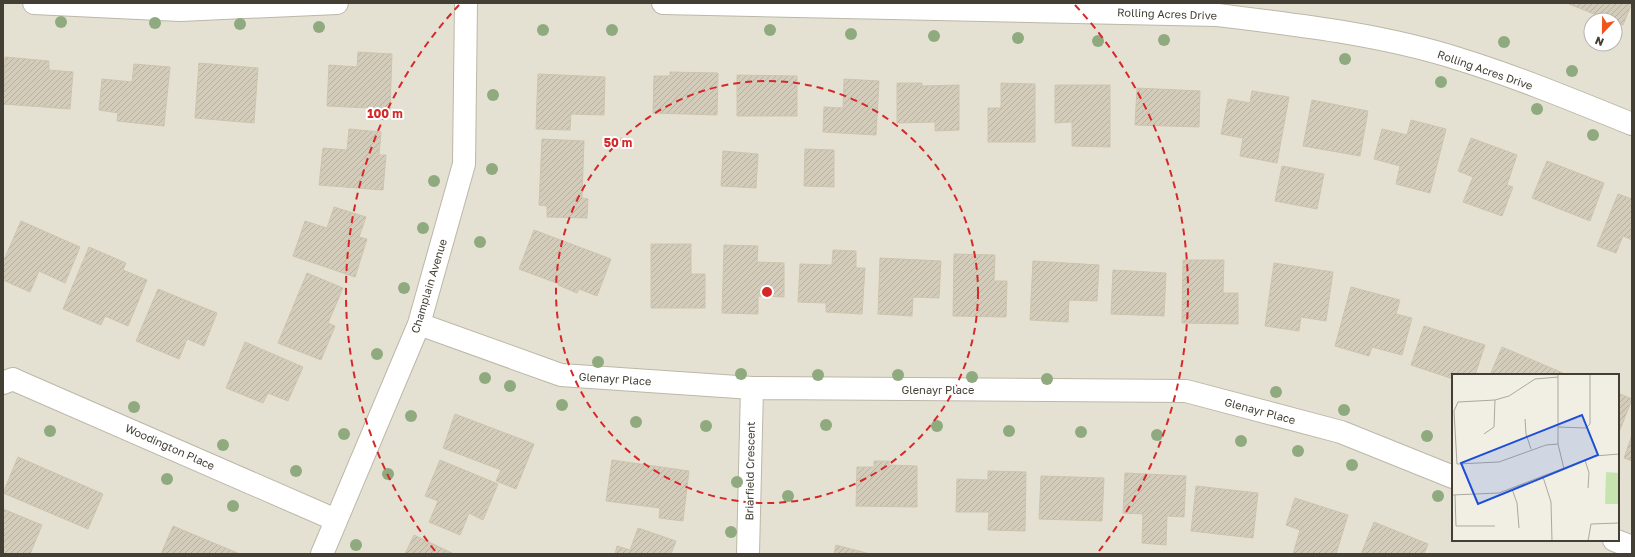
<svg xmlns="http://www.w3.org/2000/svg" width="1635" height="557" viewBox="0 0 1635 557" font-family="'Golos Text',sans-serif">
  <defs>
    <pattern id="building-hatch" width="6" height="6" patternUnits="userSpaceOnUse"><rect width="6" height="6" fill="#d3ccba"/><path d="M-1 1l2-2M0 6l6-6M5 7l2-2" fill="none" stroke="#b6b0a0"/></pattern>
  </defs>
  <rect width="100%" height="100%" fill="#f1efe4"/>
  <!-- residential -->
  <path fill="#e5e1d2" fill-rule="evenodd" d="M3,3h1629v551h-1629zM1591,20h24v24h-24zM1453,375h165v165h-165z"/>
  <!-- building -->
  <path fill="url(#building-hatch)" stroke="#cdc4ae" d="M1569,3h63l-9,22 -8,-3v-2h-6l-40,-16z
    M358,52l34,2 -2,55 -63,-3 2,-41 28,2z
    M5,57l44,4v9l24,2 -3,37 -67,-5z
    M199,63l59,5 -4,55 -59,-5z
    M134,64l36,3 -6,59 -47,-5 1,-8 -19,-3 3,-31 30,3z
    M670,72l48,1 -1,42 -64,-2 1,-37h16z
    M538,74l67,3 -1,38 -33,-1 -1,16 -34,-1z
    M737,75l60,1v40h-60z
    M844,79l35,2 -3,54 -53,-3 1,-25 19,1z
    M897,83h25v3l37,-1v45l-24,1v-9l-38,1z
    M1001,83l34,1v58h-47v-34h13z
    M1055,85h55v62l-38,-1v-24l-17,1z
    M1137,88l63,3 -1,36 -64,-2z
    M1252,91l37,6 -12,66 -37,-7 3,-18 -22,-4 7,-35 22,4z
    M1312,100l56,11 -8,45 -57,-10z
    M1411,120l35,9 -16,64 -34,-9 4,-18 -26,-7 8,-30 25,6z
    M349,129l32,3 -2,23h7l-3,35 -64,-5 4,-37 24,2z
    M1471,138l46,17 -10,30 6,2 -11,29 -39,-14 10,-25 -15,-6z
    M542,139l42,2 -2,57 6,1 -1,19 -40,-1v-11l-8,-1z
    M805,149l29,1v37l-30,-1z
    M723,151l35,3 -2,34 -35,-2z
    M1547,161l57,22 -14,38 -58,-23z
    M1282,166l42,8 -7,35 -42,-8z
    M1618,194l14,5v41l-9,-4 -7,17 -19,-7z
    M334,207l32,10 -7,20 8,2 -12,38 -62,-21 12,-35 22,7z
    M21,221l59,26 -15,36 -26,-12 -9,21 -27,-12v-18z
    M534,230l77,29 -14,37 -18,-7 -2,4 -19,-8 1,-1 -40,-15z
    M651,244h40v30h14v34h-54z
    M724,245l34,1 -1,16 27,1v34l-26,-1v18l-36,-1z
    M89,247l37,16 -3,7 24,10 -19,46 -23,-10 -4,9 -38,-16z
    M833,250l23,1v17h9l-3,46 -36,-2v-9l-28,-1 2,-38 32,1z
    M954,254l41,1 -1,26h13l-1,36 -53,-1z
    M880,258l61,3 -2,37 -26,-1 -1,19 -34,-2z
    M1183,260h41l-1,33h15v31l-56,-1z
    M1033,261l66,4 -2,36 -28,-1 -1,22 -38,-2z
    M1274,263l59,9 -7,49 -25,-4 -2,14 -34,-5z
    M1113,270l53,3 -2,43 -53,-2z
    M307,273l36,15 -15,35 7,3 -14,34 -43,-17z
    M1351,287l49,13 -4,14 16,4 -10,37 -30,-8 -3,9 -34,-10z
    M158,289l59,24 -13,33 -17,-7 -8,20 -43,-18z
    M1424,326l61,19 -10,30h-22v4l-42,-14z
    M245,342l58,25 -15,34 -20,-8 -5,10 -37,-15z
    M1502,347l61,26 -1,2h-72z
    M1618,393l14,6 -14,36z
    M455,414l79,30 -18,45 -20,-8 5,-11 -58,-22z
    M1632,435v26l-8,-3z
    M18,457l85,37 -15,35 -85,-36z
    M440,460l58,24 -15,36 -14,-7 -9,22 -31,-13 9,-21 -13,-5z
    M612,460l77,11 -6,50 -24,-3 1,-10 -54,-7z
    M874,461h15v4l28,1v41l-61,-1 1,-39h17z
    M988,471l38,1 -1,59 -37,-1 1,-18h-33l1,-33 31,1z
    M1125,473l61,3 -2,41 -17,-1 -1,29 -24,-2 1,-29 -20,-1z
    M1041,476l63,2 -2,43 -63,-2z
    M1196,486l62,7 -5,45 -62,-7z
    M1295,498l53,17 -12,39h-43l7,-24 -14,-5z
    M3,509l39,16 -12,29h-27z
    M1374,522l54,22 -4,10h-63z
    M173,526l67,28h-79z
    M638,528l38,13 -5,13h-56l2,-8 13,4z
    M414,535l40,19h-49z
    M836,545l34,9h-36z"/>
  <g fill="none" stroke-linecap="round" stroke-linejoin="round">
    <!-- minor casing -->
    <g stroke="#bcb7a7" stroke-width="24">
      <path id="minor" d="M34,3l146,7 157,-7
        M663,3l554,12c81,10 163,19 242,44 58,18 116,42 173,65
        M419,324l142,51 191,13 434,3 155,41 112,45
        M3,383l10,-4 4,2 319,139
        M1614,540l18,7
        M322,554l97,-230 45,-160 2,-161
        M748,554l4,-166"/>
    </g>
    <!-- minor -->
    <use href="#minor" stroke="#fff" stroke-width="22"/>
  </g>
  <!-- trees -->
  <g fill="#8faa7e">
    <circle cx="61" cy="22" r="6"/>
    <circle cx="155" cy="23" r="6"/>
    <circle cx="240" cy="24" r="6"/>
    <circle cx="319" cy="27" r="6"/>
    <circle cx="543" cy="30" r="6"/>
    <circle cx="612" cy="30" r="6"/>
    <circle cx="770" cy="30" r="6"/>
    <circle cx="851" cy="34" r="6"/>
    <circle cx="934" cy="36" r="6"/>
    <circle cx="1018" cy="38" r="6"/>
    <circle cx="1164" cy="40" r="6"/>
    <circle cx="1098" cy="41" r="6"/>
    <circle cx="1504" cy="42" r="6"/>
    <circle cx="1345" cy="59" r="6"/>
    <circle cx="1572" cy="71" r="6"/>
    <circle cx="1441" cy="82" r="6"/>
    <circle cx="493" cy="95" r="6"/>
    <circle cx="1537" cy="109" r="6"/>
    <circle cx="1593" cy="135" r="6"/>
    <circle cx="492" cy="169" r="6"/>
    <circle cx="434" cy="181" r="6"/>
    <circle cx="423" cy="228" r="6"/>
    <circle cx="480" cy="242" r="6"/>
    <circle cx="404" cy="288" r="6"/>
    <circle cx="377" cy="354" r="6"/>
    <circle cx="598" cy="362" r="6"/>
    <circle cx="741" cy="374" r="6"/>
    <circle cx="818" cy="375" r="6"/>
    <circle cx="898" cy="375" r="6"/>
    <circle cx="972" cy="377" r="6"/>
    <circle cx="485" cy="378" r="6"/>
    <circle cx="1047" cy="379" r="6"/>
    <circle cx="510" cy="386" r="6"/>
    <circle cx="1276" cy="392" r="6"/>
    <circle cx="562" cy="405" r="6"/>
    <circle cx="134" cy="407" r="6"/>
    <circle cx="1344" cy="410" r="6"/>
    <circle cx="411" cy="416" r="6"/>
    <circle cx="636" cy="422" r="6"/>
    <circle cx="826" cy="425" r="6"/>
    <circle cx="706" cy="426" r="6"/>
    <circle cx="937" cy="426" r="6"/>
    <circle cx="50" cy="431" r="6"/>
    <circle cx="1009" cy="431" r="6"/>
    <circle cx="1081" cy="432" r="6"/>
    <circle cx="344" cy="434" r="6"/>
    <circle cx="1157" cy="435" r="6"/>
    <circle cx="1427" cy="436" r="6"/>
    <circle cx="1241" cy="441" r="6"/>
    <circle cx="223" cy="445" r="6"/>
    <circle cx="1298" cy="451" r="6"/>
    <circle cx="1352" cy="465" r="6"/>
    <circle cx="296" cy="471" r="6"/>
    <circle cx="388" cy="474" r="6"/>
    <circle cx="167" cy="479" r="6"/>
    <circle cx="737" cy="482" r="6"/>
    <circle cx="788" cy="496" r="6"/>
    <circle cx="1438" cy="496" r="6"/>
    <circle cx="233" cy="506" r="6"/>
    <circle cx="731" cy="532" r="6"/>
    <circle cx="356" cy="545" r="6"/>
  </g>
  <!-- distance rings -->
  <g fill="none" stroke="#d62828" stroke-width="2" stroke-dasharray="7 5">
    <circle cx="767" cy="292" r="211"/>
    <path d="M435 551A421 421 0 0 1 459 5M1075 5A421 421 0 0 1 1099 551"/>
  </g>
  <g text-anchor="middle" stroke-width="4" stroke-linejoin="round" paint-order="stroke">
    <!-- street labels -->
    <g font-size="11" fill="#433f34" stroke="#fff">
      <text transform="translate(1167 14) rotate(2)" y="4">Rolling Acres Drive</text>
      <text transform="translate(1485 70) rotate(19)" y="4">Rolling Acres Drive</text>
      <text transform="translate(429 286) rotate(-73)" y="4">Champlain Avenue</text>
      <text transform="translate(615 379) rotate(4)" y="4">Glenayr Place</text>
      <text x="938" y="394">Glenayr Place</text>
      <text transform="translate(1260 411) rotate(15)" y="4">Glenayr Place</text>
      <text transform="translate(170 447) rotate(24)" y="4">Woodington Place</text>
      <text transform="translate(750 471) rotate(-89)" y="4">Briarfield Crescent</text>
    </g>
  </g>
  <!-- overview -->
  <g transform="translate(1452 374)">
    <rect width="167" height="167" fill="#f1efe4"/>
    <path d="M154,98l13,1v31h-14z" fill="#c6e5ae"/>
    <path fill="none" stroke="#aba99e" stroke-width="1" d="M106,0v70l6,25M73,45l1,15 5,15M106,53l28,1 4,-4v-50M32,60l10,-7 1,-27M106,70l-12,1 -47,17 -42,2 -3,-53 4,-9 37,-2 14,-4 26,-17 23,-2M133,86l4,13 -1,15M91,103l8,25 1,39M60,115l5,14 2,25M0,121l47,-2 96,-37 24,-2M3,121l1,31h39M136,167l3,-17 28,-1"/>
    <path fill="#1d4ed8" fill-opacity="0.15" stroke="#1d4ed8" stroke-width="2" d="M130,41l16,40 -120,49 -17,-41z"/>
    <rect width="167" height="167" fill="none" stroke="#433f34" stroke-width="2"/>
  </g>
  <circle cx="767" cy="292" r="6" fill="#d62828" stroke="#fff" stroke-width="2"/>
  <g font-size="12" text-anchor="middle" font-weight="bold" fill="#d62828" stroke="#fff" stroke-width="4" stroke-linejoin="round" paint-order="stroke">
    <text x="385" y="118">100 m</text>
    <text x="618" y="147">50 m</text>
  </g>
  <!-- border -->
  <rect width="1635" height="557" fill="none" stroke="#433f34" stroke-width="8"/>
  <!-- north arrow -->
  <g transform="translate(1603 32) rotate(202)"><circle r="19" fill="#ffffff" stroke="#b4b2ae"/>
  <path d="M0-3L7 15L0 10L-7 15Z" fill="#f2531b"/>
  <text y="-6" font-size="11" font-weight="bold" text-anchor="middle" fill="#433f34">N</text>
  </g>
</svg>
